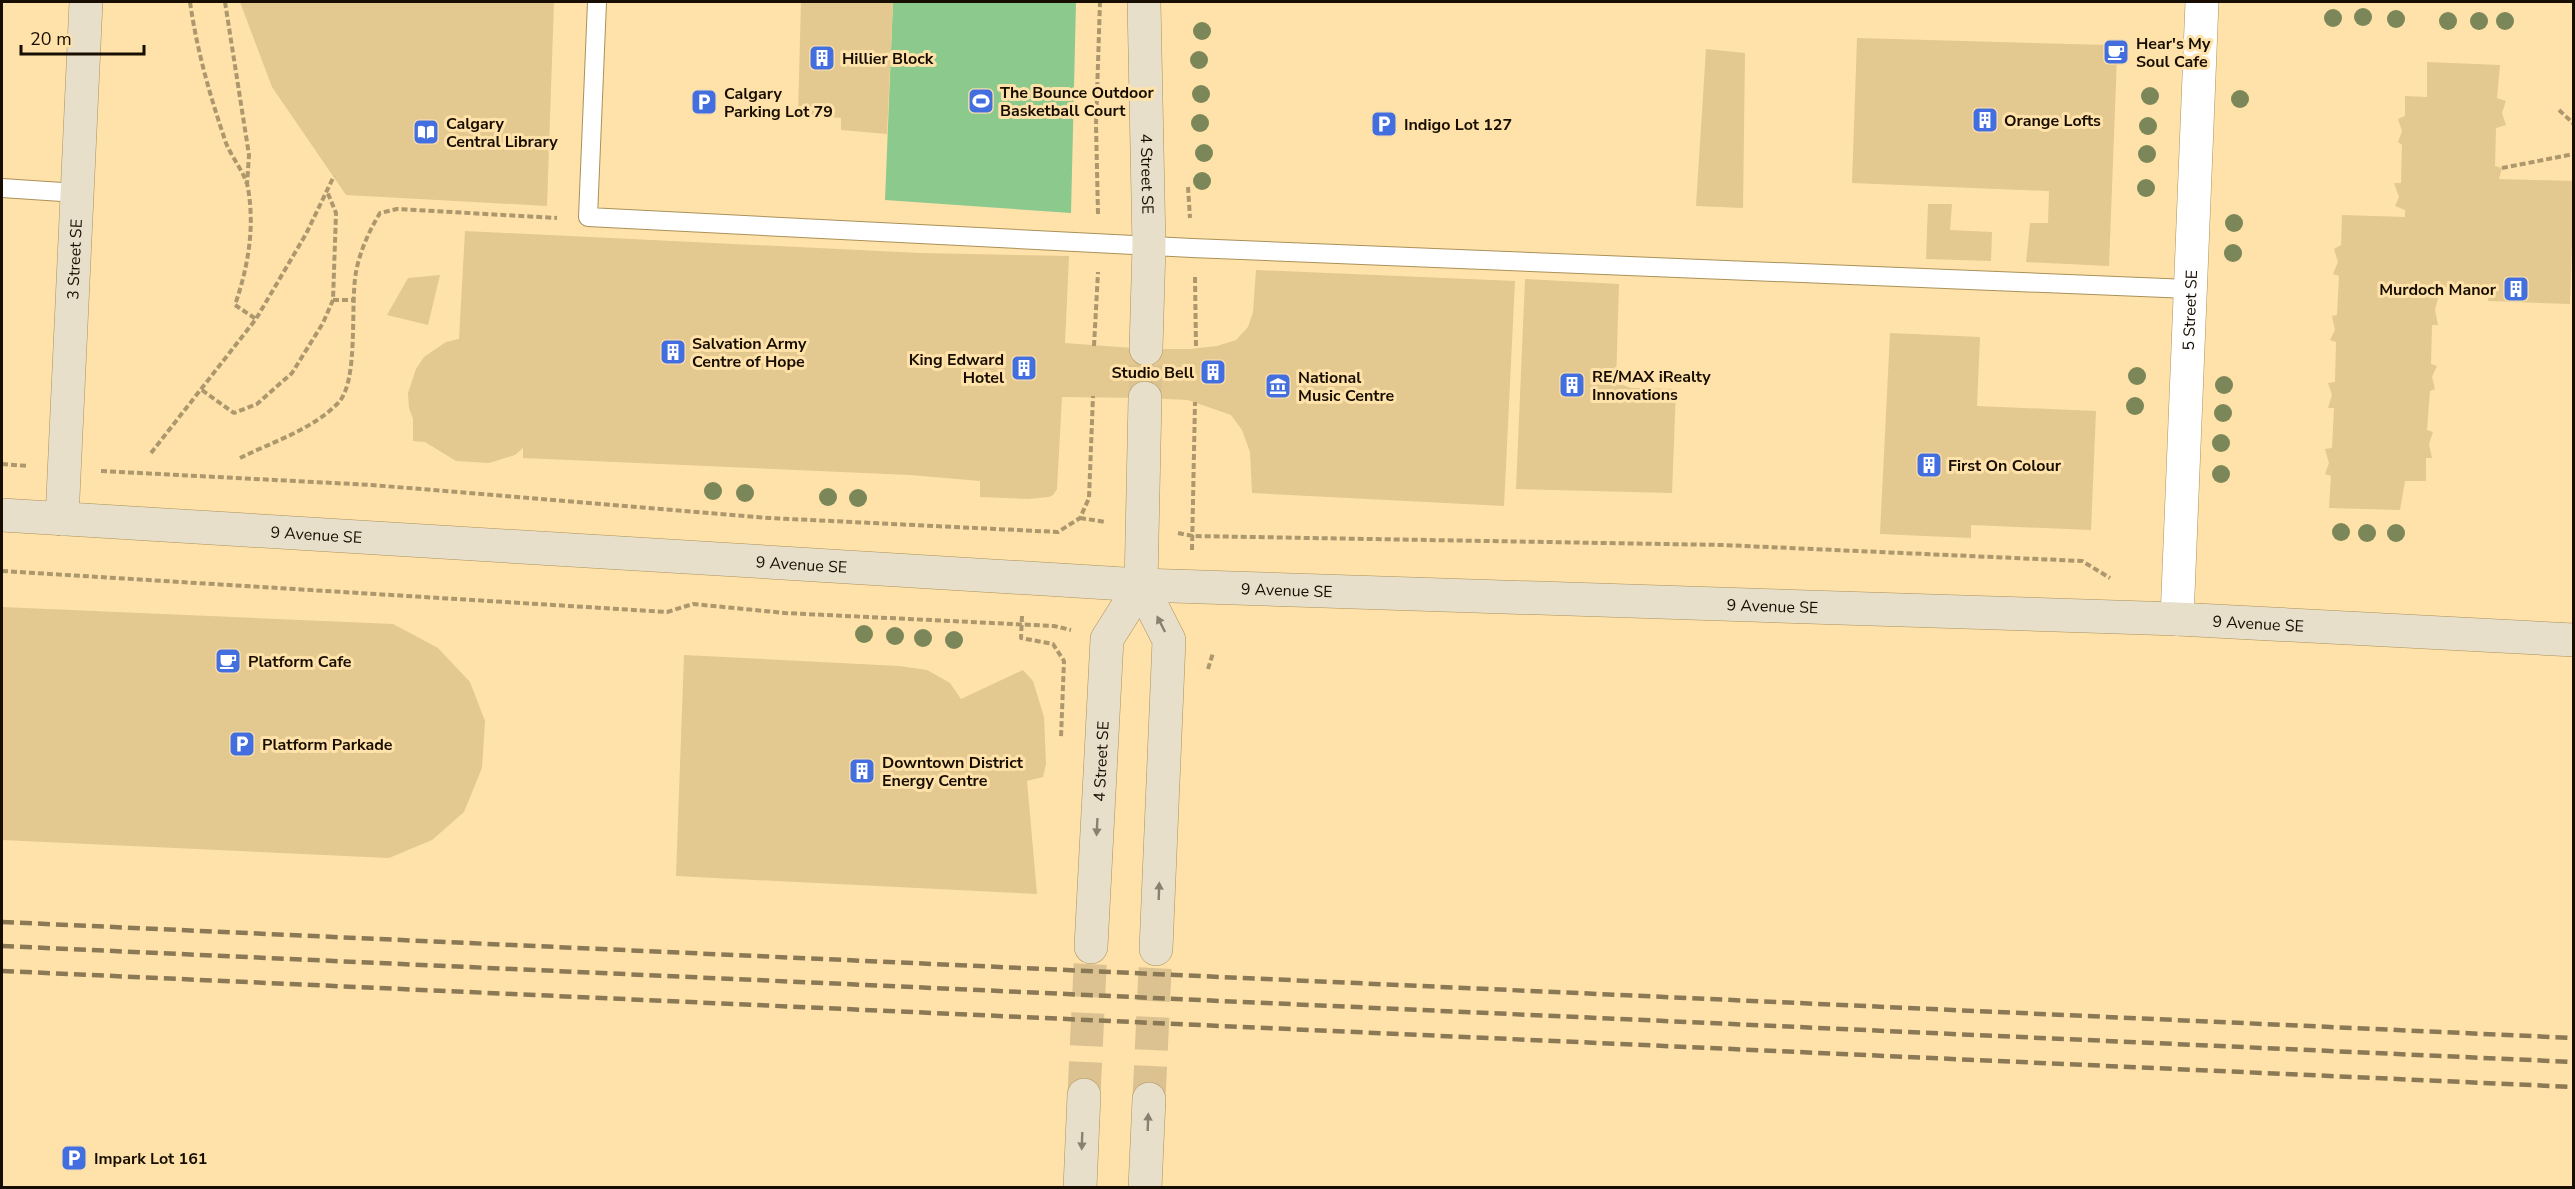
<svg xmlns="http://www.w3.org/2000/svg" width="2575" height="1189" viewBox="0 0 2575 1189" font-family="'Nunito Sans',sans-serif">
  <rect width="100%" height="100%" fill="#fee2a9"/>
  <!-- green -->
  <path fill="#8bc98d" d="M893,2h183l-5,211 -186,-13z"/>
  <!-- building -->
  <path fill="#e3c88f" d="M240,2h314l-7,204 -201,-11 -74,-108z
    M801,2h92l-6,132 -46,-4v-12l-43,-3z
    M1857,38l250,7 10,12 -8,209 -83,-4 4,-39h18l1,-32 -197,-8z
    M1706,49l39,4 -2,155 -47,-2z
    M2427,62l73,3 -3,33 9,3 -4,12 4,12 -10,3 -1,38 7,2 -3,11 75,2 -4,123 -82,-3 1,-8 -55,-7 -1,10 5,2 -3,12 3,15h-6l-1,39 6,2 -5,11 3,12 -5,2 -3,39 6,2 -4,12 3,14h-6v23h-21l-5,29 -71,-2 2,-32 -6,-2 4,-11 -4,-14 7,-1 2,-40h-6l4,-13 -4,-12 7,-1 1,-40 -6,-2 5,-10 -3,-14 5,-1 2,-39 -6,-2 5,-12 -4,-13 7,-4 1,-30 63,2v-7l-10,-4 4,-9 -5,-14h7l1,-38 -4,-3 4,-11 -4,-12 7,-3v-20l22,1z
    M1928,204h24l-2,26 42,2 -1,29 -65,-2z
    M465,231l455,22 149,3 -4,87 81,6h44l27,-3 19,-6 12,-13 5,-15 3,-42 259,11 -11,225 -252,-13 -2,-41 -8,-22 -11,-15 -43,-15 -43,-2 -83,-1 -5,92 -4,6 -4,2 -21,2 -48,-2v-16l-70,-6 -387,-17v-10l-8,7 -26,8 -33,-2 -31,-19 -12,-1v-22l-4,-11 -1,-15 8,-24 8,-12 22,-15 13,-3z
    M440,275l-12,50 -41,-10 21,-37z
    M1525,279l94,5 -3,98 15,6 45,1 -4,104 -156,-4z
    M1890,333l90,4 -3,69 119,5 -5,119 -120,-5v13l-91,-4z
    M2,607l391,17 45,24 32,34 15,39 -3,47 -18,44 -32,28 -43,18 -387,-18z
    M684,655l215,11 28,4 23,13 11,16 62,-29 10,11 11,36 2,47 -3,13 -16,4 10,113 -361,-18z"/>
  <g fill="none" stroke-linecap="round" stroke-linejoin="round">
    <!-- secondary-tunnel -->
    <path stroke="#dbc290" stroke-width="33" stroke-dasharray="33 16" stroke-linecap="butt" d="M1145,398l1,-49
      M1084,1095l7,-148
      M1149,1099l7,-150"/>
    <!-- lane casing -->
    <g stroke="#aa915a" stroke-width="20">
      <path id="lane" d="M597,2l-9,215 604,31 997,41
        M2,188l75,5"/>
    </g>
    <!-- street casing -->
    <g stroke="#aa915a" stroke-width="34">
      <g id="street">
        <path id="s1" d="M2177,619l25,-617"/>
      </g>
    </g>
    <!-- secondary casing -->
    <g stroke="#aa915a" stroke-width="34">
      <g id="secondary">
        <path id="s2" d="M1144,2l5,244 -3,103"/>
        <path d="M1145,398l-4,187 28,55 -13,309"/>
        <path id="s3" d="M2,515l1139,70 1036,34 397,21"/>
        <path id="s4" d="M62,519l24,-517"/>
        <path id="s5" d="M1091,947l16,-308 34,-54"/>
        <path d="M1080,1188l4,-93"/>
        <path d="M1145,1188l4,-89"/>
      </g>
    </g>
    <!-- path -->
    <path stroke="#ad986e" stroke-width="4" stroke-dasharray="6 3" stroke-linecap="butt" d="M190,2c7,49 20,94 36,141 6,15 19,30 22,45 7,40 0,79 -13,117l21,14
      M225,2l24,153 -2,30
      M2559,110l15,14
      M2502,168l72,-14
      M1188,187l2,31
      M1098,214l-2,-89 4,-123
      M1195,277l1,71
      M333,300h21
      M1094,346l4,-74
      M202,390l32,23 23,-9 35,-31 31,-50 10,-23 3,-87 -9,-22
      M151,453l105,-134 50,-85 28,-58
      M240,458c32,-16 74,-29 99,-56 20,-23 11,-98 17,-130 4,-21 13,-41 24,-59l17,-4 160,9
      M2,464l26,2
      M101,471l271,14 397,33 289,14 22,-14 9,-20 4,-102
      M1080,518l26,4
      M1178,533l15,3 529,9 360,16 28,17
      M1192,550l3,-148
      M2,571l665,41 26,-8 92,9 269,13 17,4
      M1022,616l-1,22 32,6 11,17 -3,76
      M1208,669l5,-16"/>
    <!-- lane -->
    <use href="#lane" stroke="#fff" stroke-width="18"/>
    <!-- street -->
    <use href="#street" stroke="#fff" stroke-width="33"/>
    <!-- secondary -->
    <use href="#secondary" stroke="#e8dfca" stroke-width="33"/>
    <!-- rail -->
    <path stroke="#8b7855" stroke-width="4.5" stroke-dasharray="12 6" stroke-linecap="butt" d="M2,922l2572,116
      M2,946l2572,116
      M2,971l2572,116"/>
  </g>
  <!-- trees -->
  <g fill="#7b8758">
    <circle cx="2363" cy="17" r="9"/>
    <circle cx="2333" cy="18" r="9"/>
    <circle cx="2396" cy="19" r="9"/>
    <circle cx="2448" cy="21" r="9"/>
    <circle cx="2479" cy="21" r="9"/>
    <circle cx="2505" cy="21" r="9"/>
    <circle cx="1202" cy="31" r="9"/>
    <circle cx="1199" cy="60" r="9"/>
    <circle cx="1201" cy="94" r="9"/>
    <circle cx="2150" cy="96" r="9"/>
    <circle cx="2240" cy="99" r="9"/>
    <circle cx="1200" cy="123" r="9"/>
    <circle cx="2148" cy="126" r="9"/>
    <circle cx="1204" cy="153" r="9"/>
    <circle cx="2147" cy="154" r="9"/>
    <circle cx="1202" cy="181" r="9"/>
    <circle cx="2146" cy="188" r="9"/>
    <circle cx="2234" cy="223" r="9"/>
    <circle cx="2233" cy="253" r="9"/>
    <circle cx="2137" cy="376" r="9"/>
    <circle cx="2224" cy="385" r="9"/>
    <circle cx="2135" cy="406" r="9"/>
    <circle cx="2223" cy="413" r="9"/>
    <circle cx="2221" cy="443" r="9"/>
    <circle cx="2221" cy="474" r="9"/>
    <circle cx="713" cy="491" r="9"/>
    <circle cx="745" cy="493" r="9"/>
    <circle cx="828" cy="497" r="9"/>
    <circle cx="858" cy="498" r="9"/>
    <circle cx="2341" cy="532" r="9"/>
    <circle cx="2367" cy="533" r="9"/>
    <circle cx="2396" cy="533" r="9"/>
    <circle cx="864" cy="634" r="9"/>
    <circle cx="895" cy="636" r="9"/>
    <circle cx="923" cy="638" r="9"/>
    <circle cx="954" cy="640" r="9"/>
  </g>
  <!-- one-way arrows -->
  <defs><path id="oneway-solid" d="M-6-.8H1V-3.2L6.5 0L1 3.2V.8H-6Z" transform="scale(1.5)"/></defs>
  <g fill="#8a806f">
    <use href="#oneway-solid" transform="translate(1161 624) rotate(-117)"/>
    <use href="#oneway-solid" transform="translate(1097 827) rotate(93)"/>
    <use href="#oneway-solid" transform="translate(1159 891) rotate(-88)"/>
    <use href="#oneway-solid" transform="translate(1148 1122) rotate(-88)"/>
    <use href="#oneway-solid" transform="translate(1082 1141) rotate(92)"/>
  </g>
  <!-- icons -->
  <defs>
    <g id="cafe-square" transform="scale(1.35)"><rect x="-9" y="-9" width="18" height="18" rx="4" fill="#426ee0" stroke="#fee2a9"/><path d="M-5.5-4.5H6V0H3Q3 3.5 0 3.5H-2.5Q-5.5 3.5-5.5 0ZM3-3.2v2h1.7v-2ZM-6 4.5H4V6H-6Z" fill="#fff"/></g>
    <g id="building-square" transform="scale(1.35)"><rect x="-9" y="-9" width="18" height="18" rx="4" fill="#426ee0" stroke="#fee2a9"/><path d="M-4-6H4V6H1V3H-1V6H-4ZM-2.5-4.3h1.7v1.8h-1.7ZM.8-4.3h1.7v1.8H.8ZM-2.5-1h1.7V.8h-1.7ZM.8-1h1.7V.8H.8Z" fill="#fff"/></g>
    <g id="stadium-square" transform="scale(1.35)"><rect x="-9" y="-9" width="18" height="18" rx="4" fill="#426ee0" stroke="#fee2a9"/><path d="M0-5a6.5 5 0 1 0 0 10a6.5 5 0 1 0 0-10ZM-3.5-1.8h7v3.6h-7Z" fill="#fff"/></g>
    <g id="parking-square" transform="scale(1.35)"><rect x="-9" y="-9" width="18" height="18" rx="4" fill="#426ee0" stroke="#fee2a9"/><path d="M-3.5-5.5H1a3.5 3.5 0 0 1 0 7H-1V5.5H-3.5ZM-1-3.4V-.6H.8a1.4 1.4 0 0 0 0-2.8Z" fill="#fff"/></g>
    <g id="library-square" transform="scale(1.35)"><rect x="-9" y="-9" width="18" height="18" rx="4" fill="#426ee0" stroke="#fee2a9"/><path d="M-6-4Q-3-5.5-.7-3.5V5Q-3 3-6 4ZM6-4Q3-5.5 .7-3.5V5Q3 3 6 4Z" fill="#fff"/></g>
    <g id="museum-square" transform="scale(1.35)"><rect x="-9" y="-9" width="18" height="18" rx="4" fill="#426ee0" stroke="#fee2a9"/><path d="M0-6L6-3V-2H-6V-3ZM-5-1h2V3h-2ZM-1-1h2V3h-2ZM3-1h2V3H3ZM-6 4H6V6H-6Z" fill="#fff"/></g>
  </defs>
  <g fill-rule="evenodd">
    <use href="#cafe-square" x="2116" y="52"/>
    <use href="#building-square" x="822" y="58"/>
    <use href="#stadium-square" x="981" y="101"/>
    <use href="#parking-square" x="704" y="102"/>
    <use href="#building-square" x="1985" y="120"/>
    <use href="#parking-square" x="1384" y="124"/>
    <use href="#library-square" x="426" y="132"/>
    <use href="#building-square" x="2516" y="289"/>
    <use href="#building-square" x="673" y="352"/>
    <use href="#building-square" x="1024" y="368"/>
    <use href="#building-square" x="1213" y="372"/>
    <use href="#building-square" x="1572" y="385"/>
    <use href="#museum-square" x="1278" y="386"/>
    <use href="#building-square" x="1929" y="465"/>
    <use href="#cafe-square" x="228" y="661"/>
    <use href="#parking-square" x="242" y="744"/>
    <use href="#building-square" x="862" y="771"/>
    <use href="#parking-square" x="74" y="1158"/>
  </g>
  <g text-anchor="middle" stroke-width="6" stroke-linejoin="round" paint-order="stroke">
    <!-- poi labels -->
    <g font-size="16" font-weight="bold" fill="#170d00" stroke="#fee2a9" text-anchor="start">
      <text x="2136" y="49">Hear's My<tspan x="2136" dy="18">Soul Cafe</tspan></text>
      <text x="842" y="64">Hillier Block</text>
      <text x="1000" y="98">The Bounce Outdoor<tspan x="1000" dy="18">Basketball Court</tspan></text>
      <text x="724" y="99">Calgary<tspan x="724" dy="18">Parking Lot 79</tspan></text>
      <text x="2004" y="126">Orange Lofts</text>
      <text x="446" y="129">Calgary<tspan x="446" dy="18">Central Library</tspan></text>
      <text x="1404" y="130">Indigo Lot 127</text>
      <text x="2496" y="295" text-anchor="end">Murdoch Manor</text>
      <text x="692" y="349">Salvation Army<tspan x="692" dy="18">Centre of Hope</tspan></text>
      <text x="1004" y="365" text-anchor="end">King Edward<tspan x="1004" dy="18">Hotel</tspan></text>
      <text x="1194" y="378" text-anchor="end">Studio Bell</text>
      <text x="1592" y="382">RE/MAX iRealty<tspan x="1592" dy="18">Innovations</tspan></text>
      <text x="1298" y="383">National<tspan x="1298" dy="18">Music Centre</tspan></text>
      <text x="1948" y="471">First On Colour</text>
      <text x="248" y="667">Platform Cafe</text>
      <text x="262" y="750">Platform Parkade</text>
      <text x="882" y="768">Downtown District<tspan x="882" dy="18">Energy Centre</tspan></text>
      <text x="94" y="1164">Impark Lot 161</text>
    </g>
    <!-- street labels -->
    <g font-size="16" fill="#170d00" stroke="#fee2a9">
      <text dy="6" stroke="none"><textPath href="#s2" startOffset="172">4 Street SE</textPath></text>
      <text dy="6" stroke="none"><textPath href="#s4" startOffset="260">3 Street SE</textPath></text>
      <text dy="6" stroke="none"><textPath href="#s1" startOffset="309">5 Street SE</textPath></text>
      <text dy="6" stroke="none"><textPath href="#s3" startOffset="315">9 Avenue SE</textPath></text>
      <text dy="6" stroke="none"><textPath href="#s3" startOffset="801">9 Avenue SE</textPath></text>
      <text dy="6" stroke="none"><textPath href="#s3" startOffset="1287">9 Avenue SE</textPath></text>
      <text dy="6" stroke="none"><textPath href="#s3" startOffset="1773">9 Avenue SE</textPath></text>
      <text dy="6" stroke="none"><textPath href="#s3" startOffset="2259">9 Avenue SE</textPath></text>
      <text dy="6" stroke="none"><textPath href="#s5" startOffset="186">4 Street SE</textPath></text>
    </g>
  </g>
  <!-- border -->
  <rect width="2575" height="1189" fill="none" stroke="#170d00" stroke-width="6"/>
  <!-- scale -->
  <path d="M21 45v9h123v-9" fill="none" stroke="#170d00" stroke-width="3"/>
  <text x="30" y="45" font-size="18" fill="#170d00" stroke="#fee2a9" stroke-width="4.5" paint-order="stroke">20 m</text>
</svg>
